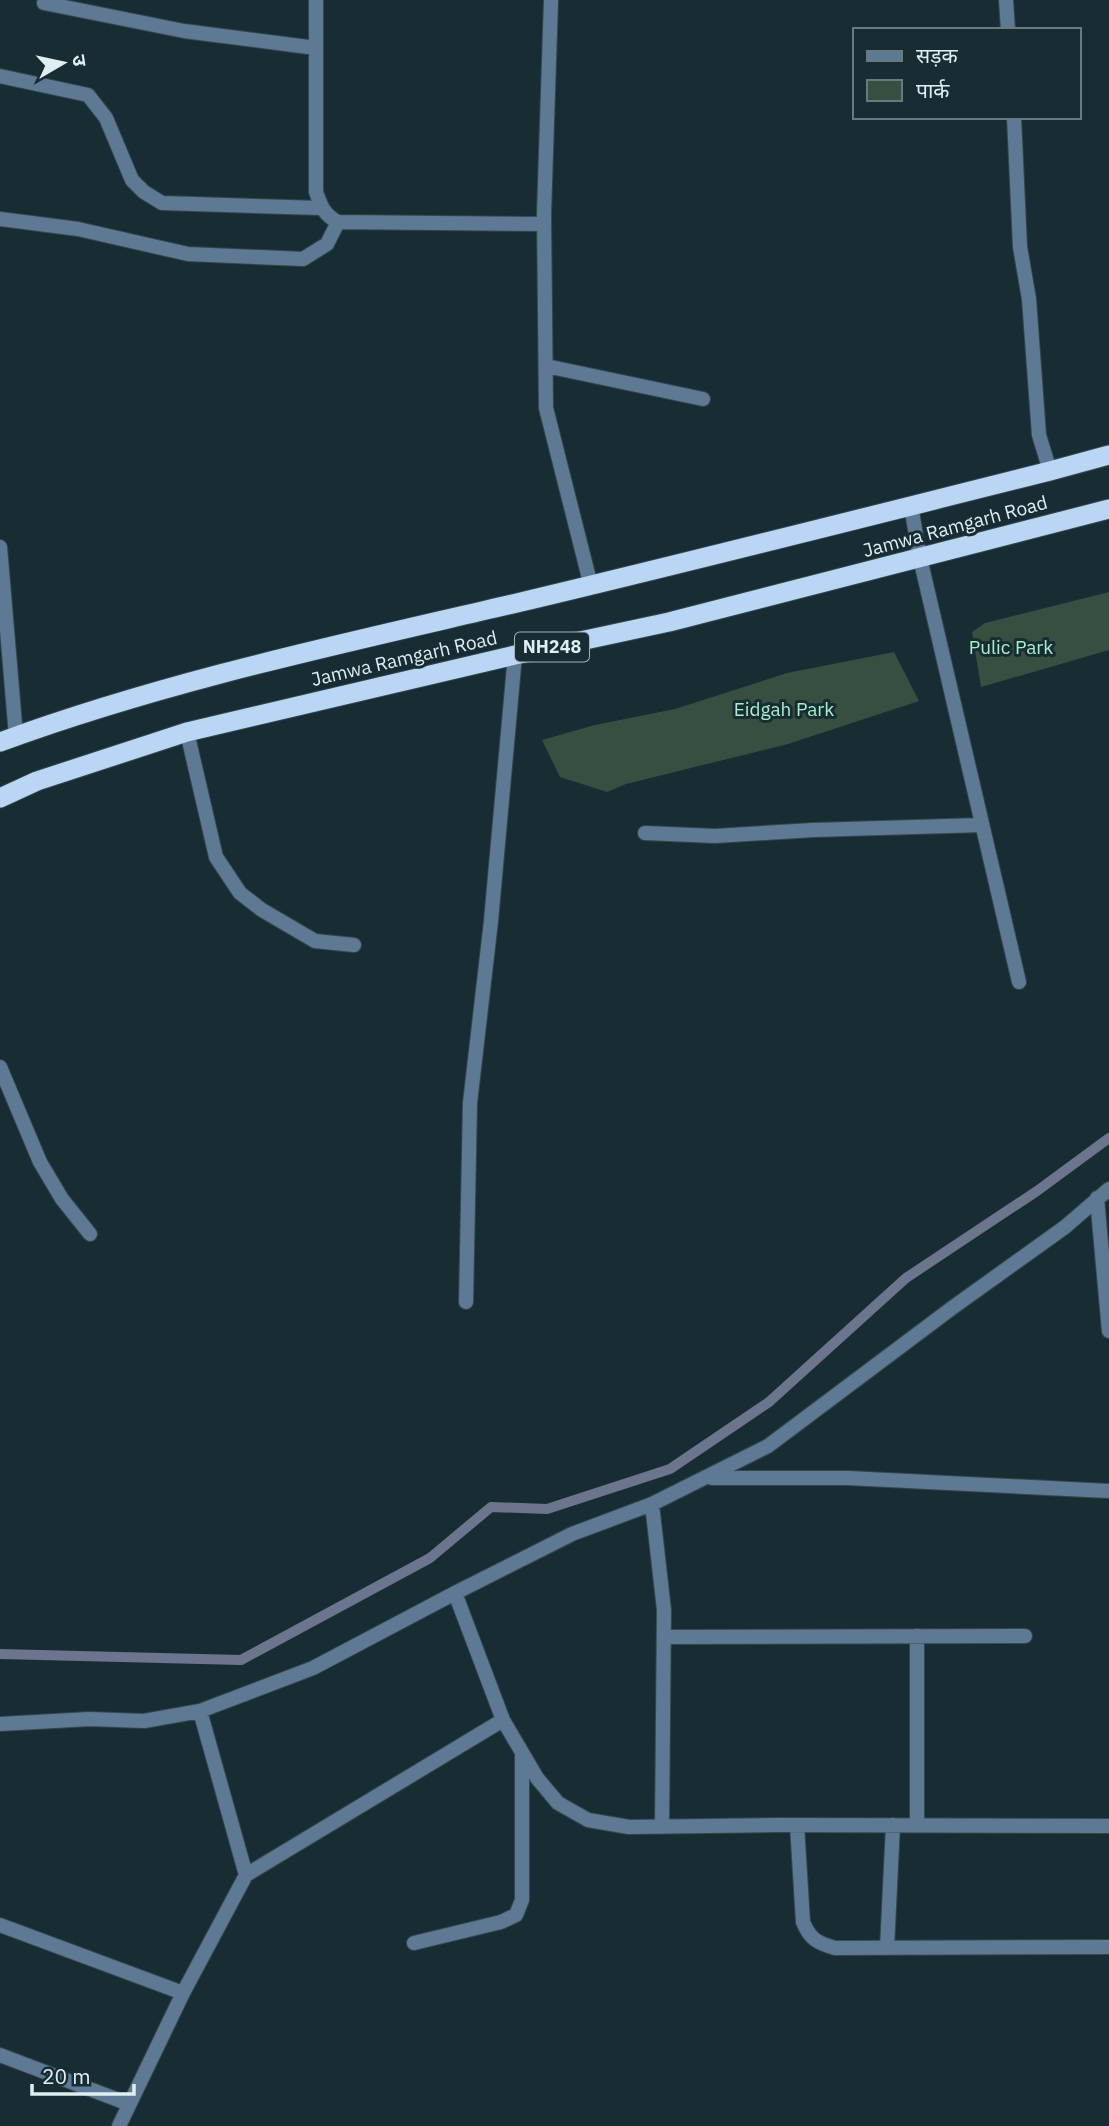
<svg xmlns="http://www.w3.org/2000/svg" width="1109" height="2126" viewBox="0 0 1109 2126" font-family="'IBM Plex Sans','Noto Sans Devanagari',sans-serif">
  <rect width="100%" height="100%" fill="#172d33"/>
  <!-- green -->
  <path fill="#374f41" d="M1109,592v58l-128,37 -9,-55 13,-9z
    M894,652l25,49 -131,43 -162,40 -19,8 -47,-15 -18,-37 53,-15 80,-16 112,-36z"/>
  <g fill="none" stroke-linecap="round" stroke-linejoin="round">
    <!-- stream -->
    <path stroke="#6d748d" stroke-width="10" d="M0,1654l241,6 189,-102 61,-51 56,2 123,-40 99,-67 137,-124 131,-87 72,-53"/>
    <!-- service casing -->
    <g stroke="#33484e" stroke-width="16">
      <path id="service" d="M911,506l9,52 99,424
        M187,732l29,125 24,36 22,17 53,31 39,4
        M645,833l70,3 98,-6 169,-5
        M0,1067l40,95 22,37 28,35"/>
    </g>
    <!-- minor casing -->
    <g stroke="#33484e" stroke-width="16">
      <path id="minor" d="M316,0v192c5,14 8,23 22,30l206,2
        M551,0l-7,214 2,194 45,178
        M1006,0l2,30
        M44,3l140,28 132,17
        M0,76l88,19 18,23 26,62 12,12 18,11 159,5
        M1014,117l6,130 9,52 10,136 11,36
        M0,219l78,10 110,25 115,5 24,-15 11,-22
        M546,366l157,33
        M0,547l16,189
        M1097,1198l12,133
        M466,1302l4,-199 21,-182 24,-266
        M712,1478h136l261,13
        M652,1504l12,106 -2,217
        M664,1637l361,-1
        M200,1711l46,164
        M503,1720l34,58 21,25 30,17 41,7 148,-2 332,1
        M0,1724l90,-5 54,2 56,-10 113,-43 142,-75
        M797,1825l6,97c7,17 14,21 32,26l274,-1
        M917,1825v-189
        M0,1925l183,68
        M414,1943l87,-21 15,-7 6,-15v-146
        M887,1948l6,-123
        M0,2055l129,49
        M119,2126l64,-133 63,-118 257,-155 -48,-127 117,-59 80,-30 116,-58 184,-138 113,-81 44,-38"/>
    </g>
    <!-- trunk casing -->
    <g stroke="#33484e" stroke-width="21">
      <path id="trunk" d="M0,742c169,-62 346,-99 521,-140 177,-42 353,-87 529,-131l59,-16
        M0,798l37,-17 150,-49 328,-77 154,-33 440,-113"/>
    </g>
    <!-- service -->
    <use href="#service" stroke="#5e7994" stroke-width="14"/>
    <!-- minor -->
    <use href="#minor" stroke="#5e7994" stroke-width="14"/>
    <!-- trunk -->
    <use href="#trunk" stroke="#b9d6f4" stroke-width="19"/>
  </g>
  <g text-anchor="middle" stroke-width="6" stroke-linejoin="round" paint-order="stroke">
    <!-- shield labels -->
    <rect fill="#172d33" stroke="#a4b3b8" stroke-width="2" x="515" y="632.5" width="74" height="29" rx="5"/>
    <g font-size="18" font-weight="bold" fill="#e0edf1">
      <text x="552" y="653">NH248</text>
    </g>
    <!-- street labels -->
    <g font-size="19" fill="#e0edf1" stroke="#172d33">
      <text transform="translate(955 526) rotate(-15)" y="7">Jamwa Ramgarh Road</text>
      <text transform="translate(404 658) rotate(-13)" y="7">Jamwa Ramgarh Road</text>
    </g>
    <!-- park labels -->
    <g font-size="19" fill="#a8eec8" stroke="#172d33">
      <text x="1011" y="654">Pulic Park</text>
      <text x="784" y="716">Eidgah Park</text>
    </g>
  </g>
  <!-- legend -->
  <rect x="853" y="28" width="228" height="91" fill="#172d33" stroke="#677a7f" stroke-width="2"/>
  <rect x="867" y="51" width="35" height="10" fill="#5e7994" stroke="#677a7f" stroke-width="2"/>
  <text x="916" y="63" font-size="21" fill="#e0edf1">सड़क</text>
  <rect x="867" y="80" width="35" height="21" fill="#374f41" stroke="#677a7f" stroke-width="2"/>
  <text x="916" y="98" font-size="21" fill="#e0edf1">पार्क</text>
  <!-- north arrow -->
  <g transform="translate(63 63) rotate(81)" stroke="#172d33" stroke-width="5" paint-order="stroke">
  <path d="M0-5L12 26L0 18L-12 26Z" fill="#e0edf1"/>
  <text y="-10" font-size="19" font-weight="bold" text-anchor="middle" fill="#e0edf1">उ</text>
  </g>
  <!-- scale -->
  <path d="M32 2084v10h102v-10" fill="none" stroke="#e0edf1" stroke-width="3.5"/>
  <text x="42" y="2084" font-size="21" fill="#e0edf1" stroke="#172d33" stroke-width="5" paint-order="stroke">20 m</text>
</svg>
